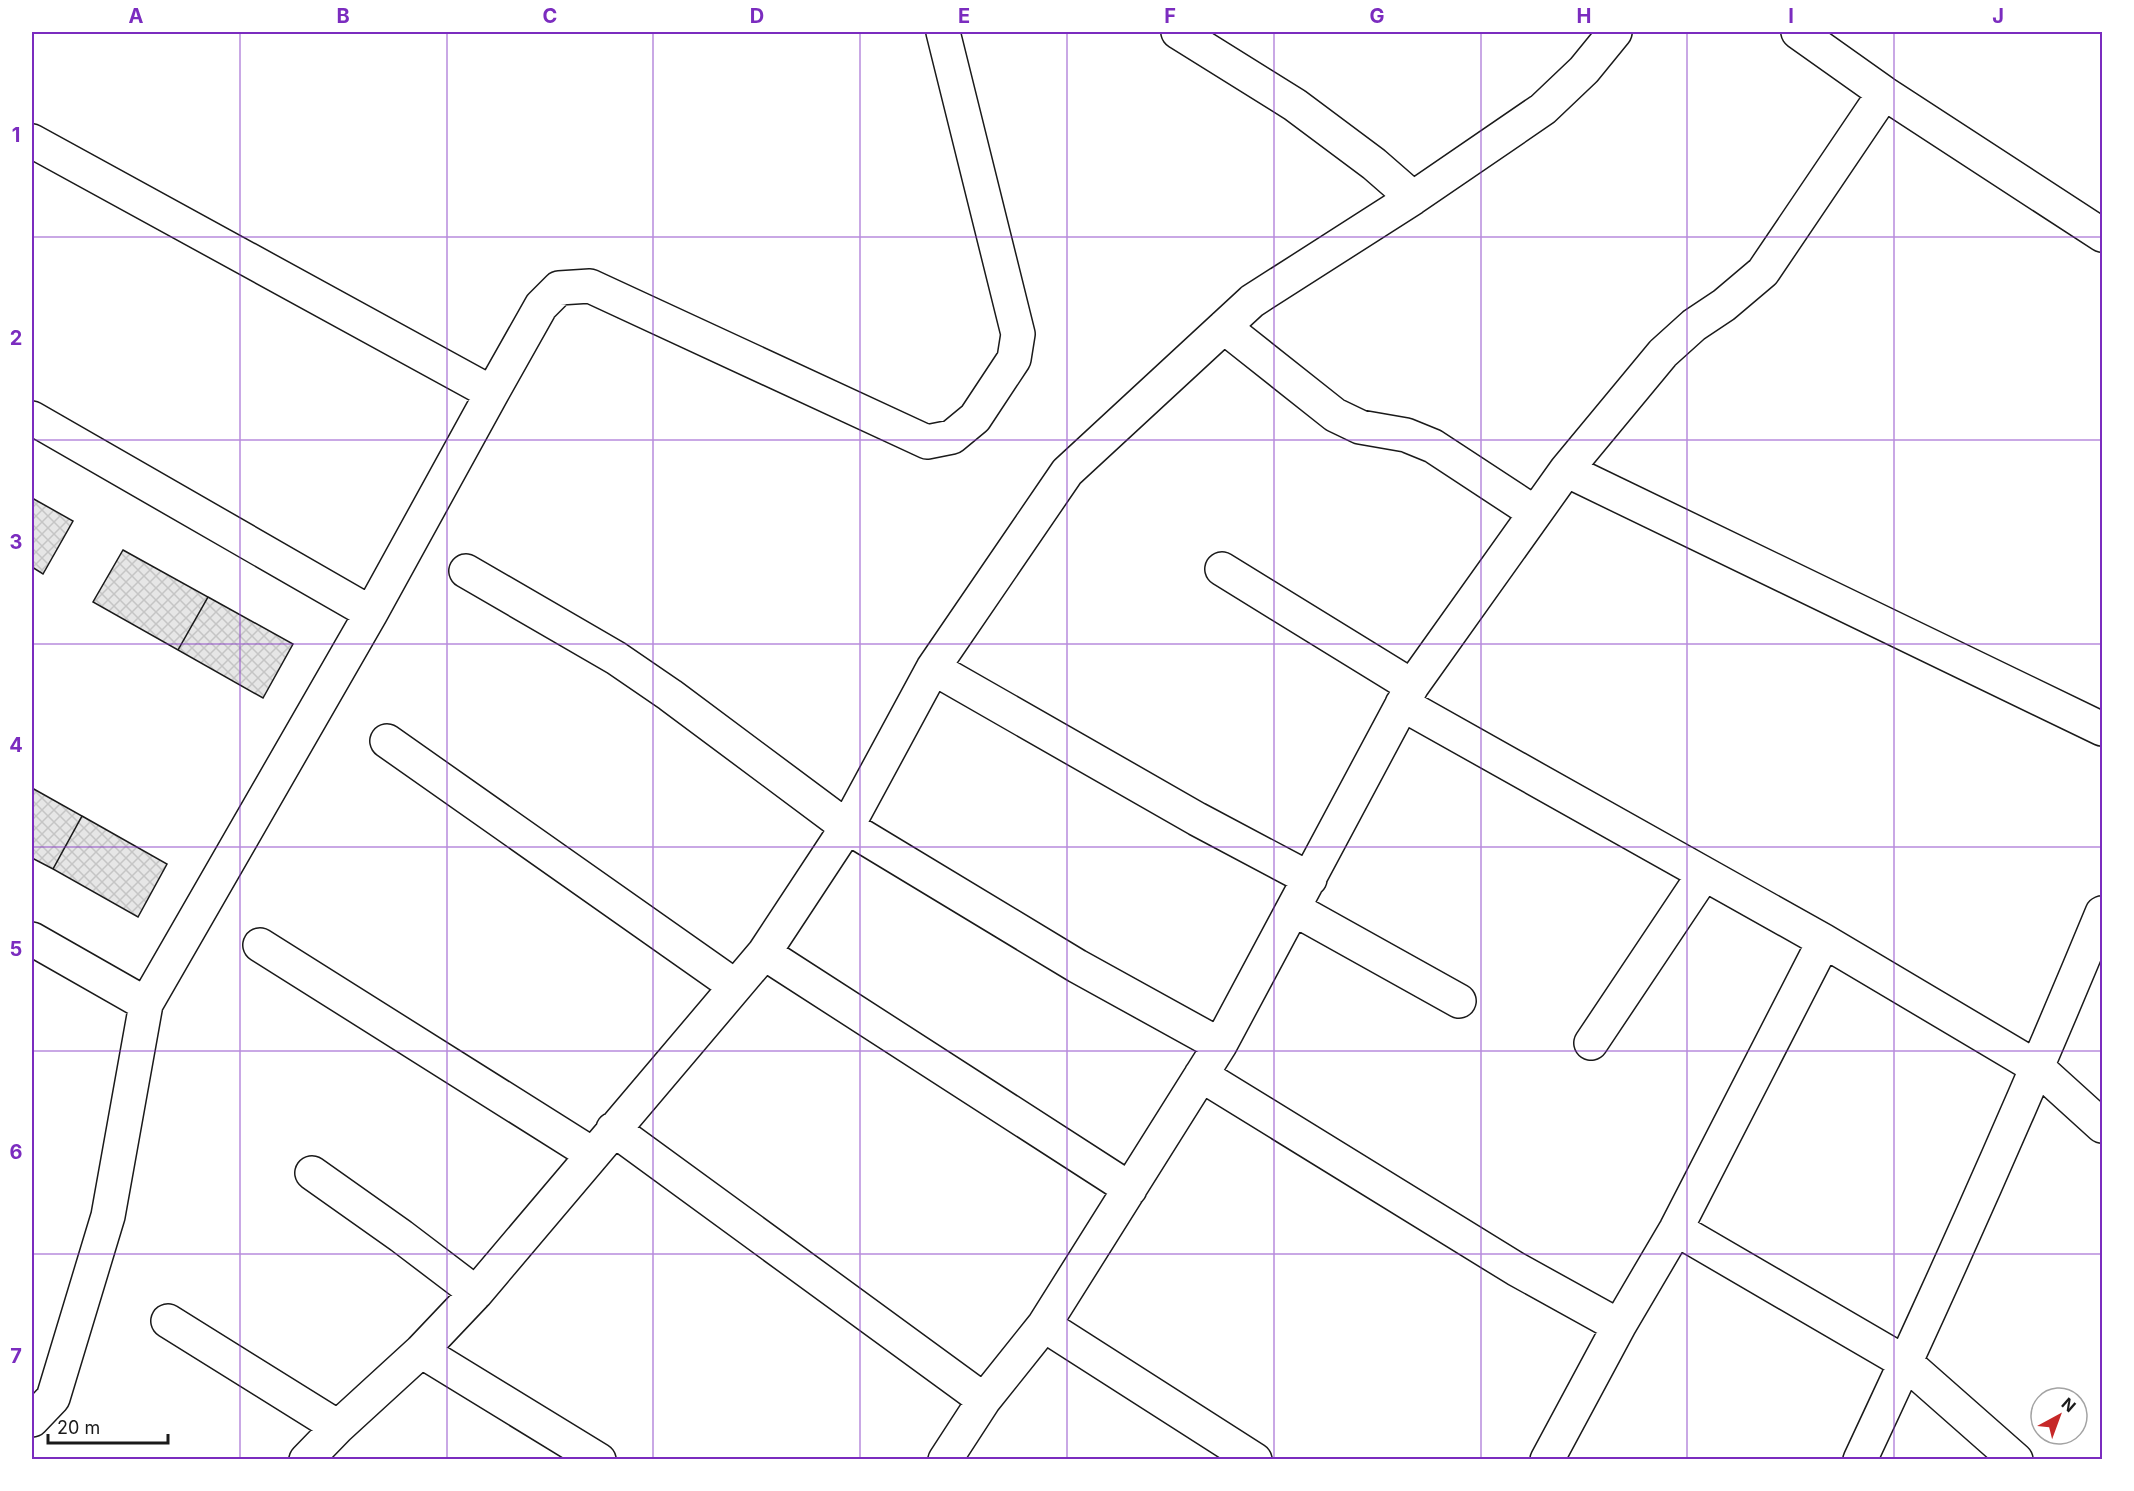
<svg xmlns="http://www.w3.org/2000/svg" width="2134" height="1491" viewBox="0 0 2134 1491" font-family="Inter,sans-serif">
  <defs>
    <pattern id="building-cross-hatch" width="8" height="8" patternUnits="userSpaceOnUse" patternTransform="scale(1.5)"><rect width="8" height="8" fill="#e6e6e6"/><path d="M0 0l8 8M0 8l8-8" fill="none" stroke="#c5c5c5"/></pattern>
  </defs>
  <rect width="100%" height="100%" fill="#fff"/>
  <!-- building -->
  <path fill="url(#building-cross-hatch)" stroke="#1a1a1a" stroke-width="1.5" d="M32,498l41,23 -30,53 -11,-7z
    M123,550l85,47 -30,53 -85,-48z
    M208,597l85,47 -30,54 -85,-48z
    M32,788l50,28 -29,53 -21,-11z
    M82,816l85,48 -29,53 -85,-48z"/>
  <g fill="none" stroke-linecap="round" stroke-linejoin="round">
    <!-- minor casing -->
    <g stroke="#1a1a1a" stroke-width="36">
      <path id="minor" d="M1178,32l117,73 79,59 39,34
        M1798,32l86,61 218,142
        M32,141l460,252
        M1224,327l111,88 25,12 46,8 27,11 102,67
        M32,418l339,195
        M1566,470l97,-117 31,-28 30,-20 39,-33 121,-179
        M1222,569l190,117
        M466,571l150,87 54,37 177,132 230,139 143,79
        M933,668l264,151 113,60
        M1402,704l422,237 214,127 64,58
        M387,741l348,245
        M1294,909l165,92
        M32,939l114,65
        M260,945l332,209
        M764,953l366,236
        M1591,1043l113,-169
        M1201,1075l315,194 103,57
        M613,1129l371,271
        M312,1173l89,63 75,57
        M1676,1229l230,134 110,97
        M168,1321l170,106
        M1044,1325l211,135
        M421,1351l178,109
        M32,1420l21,-22 55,-182 38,-212 225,-391 121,-220 49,-87 18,-18 31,-2 337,156 25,-5 23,-19 39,-59 4,-25 -75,-302
        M306,1460l32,-33 83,-76 55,-58 288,-340 83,-126 86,-159 134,-196 185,-171 161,-103 130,-89 41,-39 31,-38
        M945,1460l39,-60 60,-75 176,-280 192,-359 154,-216 536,259
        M1547,1460l72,-134 57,-97 148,-288
        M1860,1460c85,-181 166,-363 242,-547"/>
    </g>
    <!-- minor -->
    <use href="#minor" stroke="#fff" stroke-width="33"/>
  </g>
  <!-- grid -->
  <path fill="none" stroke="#7b2cbf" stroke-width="1.5" stroke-opacity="0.55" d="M240,32v1428M447,32v1428M653,32v1428M860,32v1428M1067,32v1428M1274,32v1428M1481,32v1428M1687,32v1428M1894,32v1428M32,237h2070M32,440h2070M32,644h2070M32,847h2070M32,1051h2070M32,1254h2070"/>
  <!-- border -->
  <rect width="2134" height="1491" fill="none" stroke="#ffffff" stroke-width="66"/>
  <!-- north arrow -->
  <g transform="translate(2059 1416) rotate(41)"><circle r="28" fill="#ffffff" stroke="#a3a3a3" stroke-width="1.5"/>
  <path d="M0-4.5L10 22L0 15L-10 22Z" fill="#c62828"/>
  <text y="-9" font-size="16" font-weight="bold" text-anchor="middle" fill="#1a1a1a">N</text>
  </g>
  <!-- scale -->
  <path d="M48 1434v9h120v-9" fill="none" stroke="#1a1a1a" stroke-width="3"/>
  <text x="57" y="1434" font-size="18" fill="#1a1a1a" stroke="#ffffff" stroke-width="4.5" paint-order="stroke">20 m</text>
  <rect x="33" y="33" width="2068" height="1425" fill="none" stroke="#7b2cbf" stroke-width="2"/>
  <g font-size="20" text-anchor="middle" font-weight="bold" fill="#7b2cbf">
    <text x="136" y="23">A</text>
    <text x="343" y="23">B</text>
    <text x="550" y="23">C</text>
    <text x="757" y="23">D</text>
    <text x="964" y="23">E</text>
    <text x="1170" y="23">F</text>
    <text x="1377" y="23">G</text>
    <text x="1584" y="23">H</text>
    <text x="1791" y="23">I</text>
    <text x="1998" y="23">J</text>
    <text x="16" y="142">1</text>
    <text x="16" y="345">2</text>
    <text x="16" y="549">3</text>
    <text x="16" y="752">4</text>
    <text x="16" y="956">5</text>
    <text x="16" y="1159">6</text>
    <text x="16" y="1363">7</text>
  </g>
</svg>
